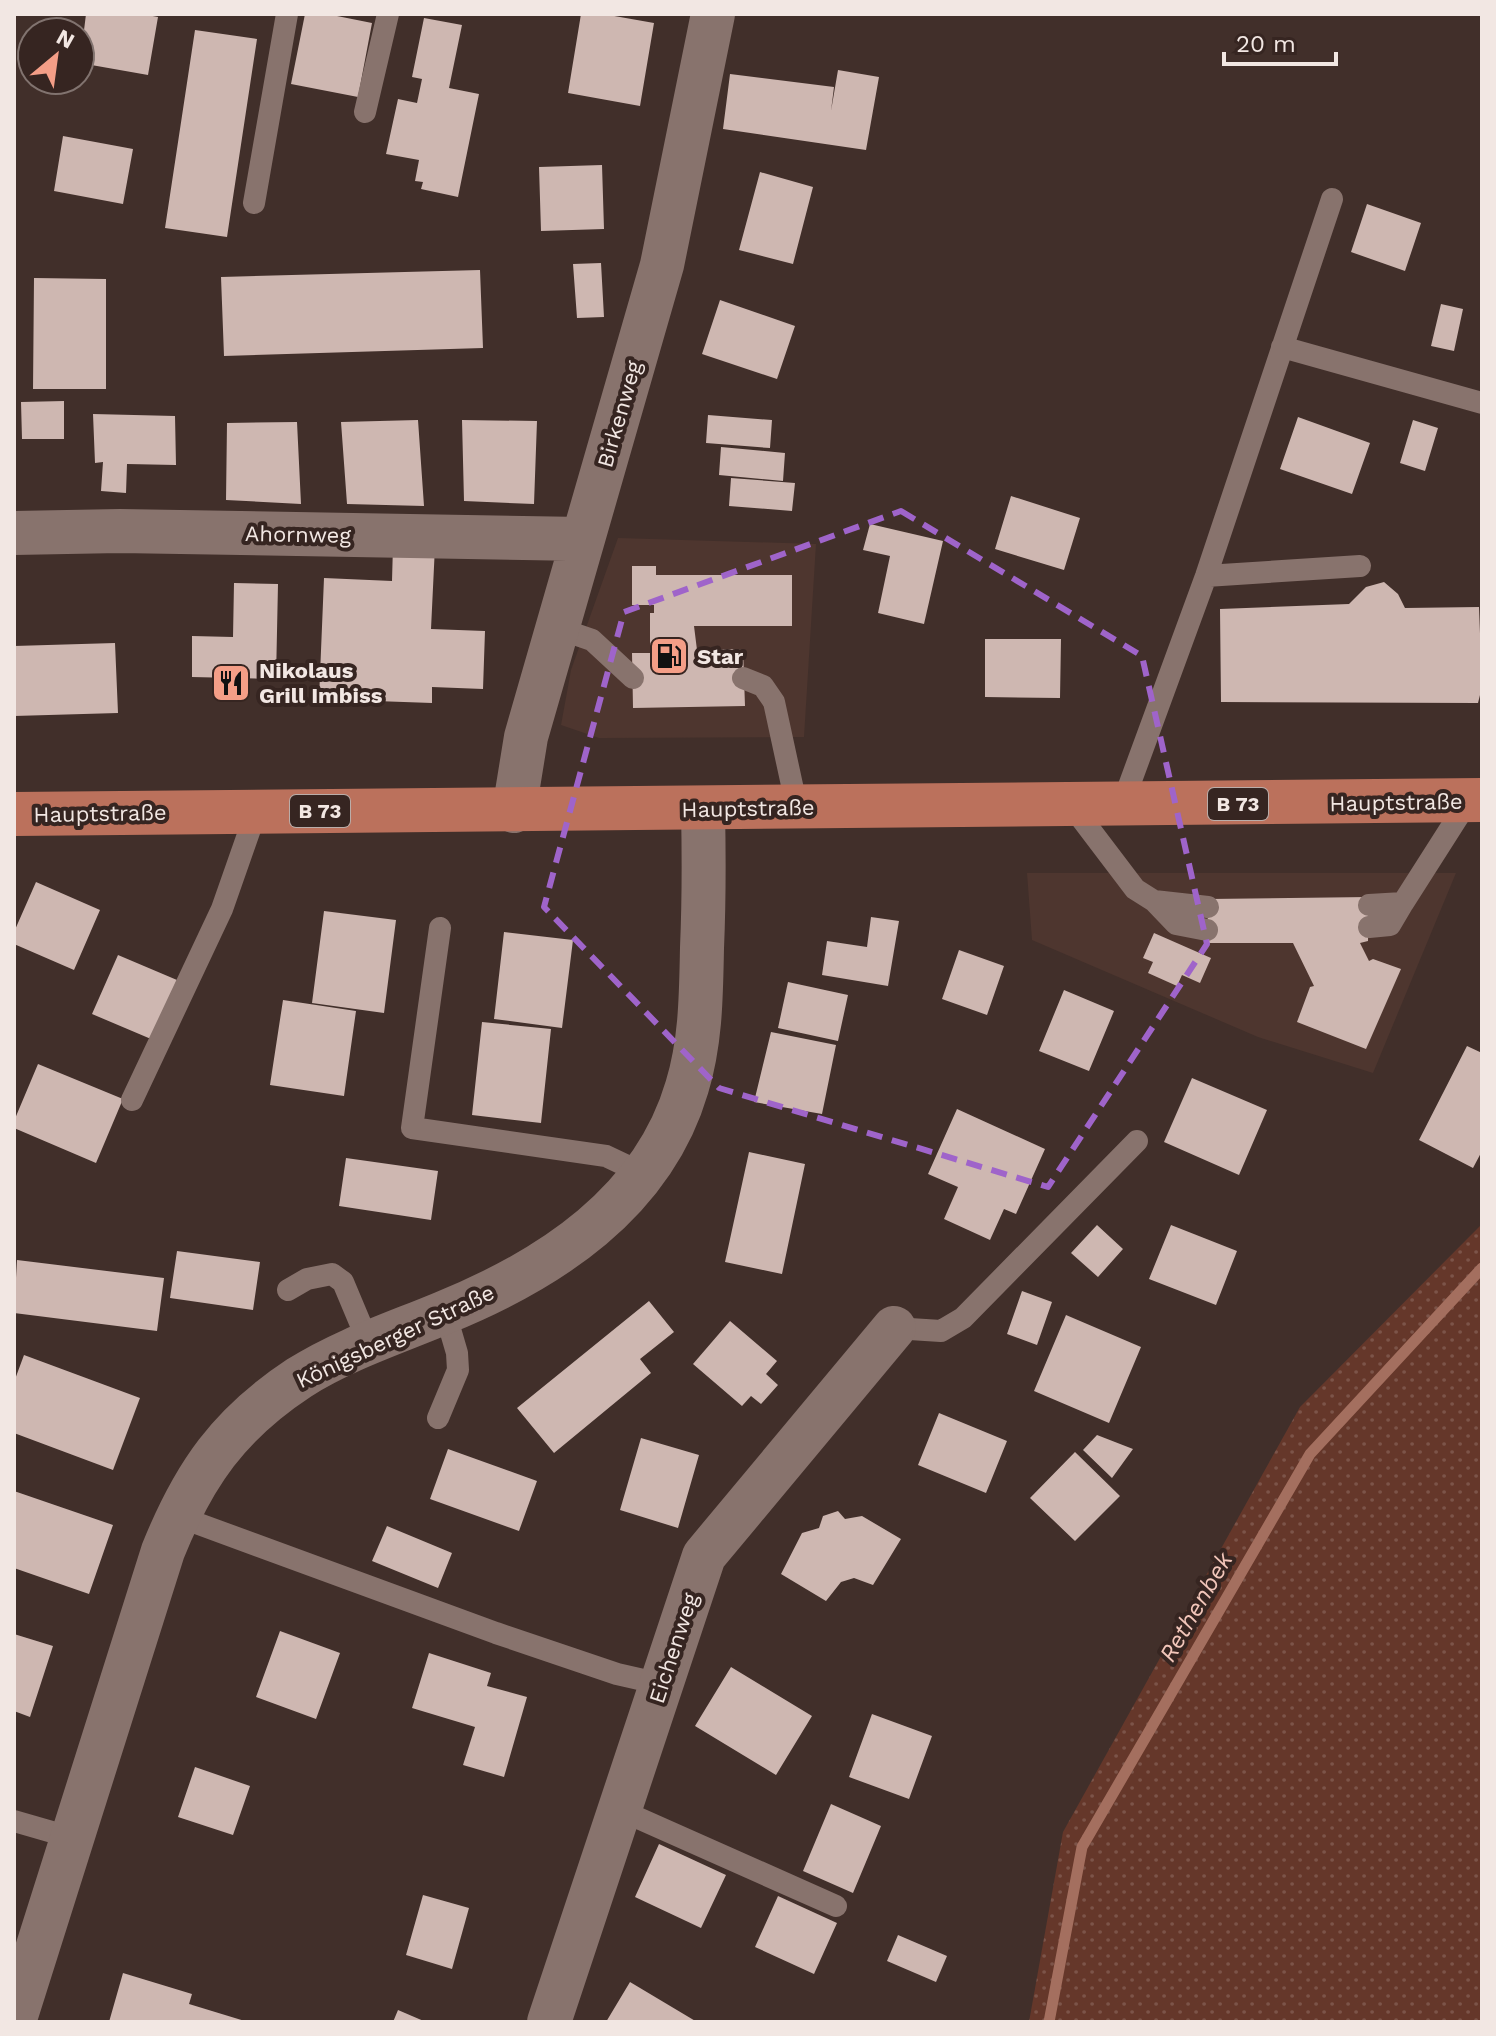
<svg xmlns="http://www.w3.org/2000/svg" width="1496" height="2036" viewBox="0 0 1496 2036" font-family="'Work Sans',sans-serif">
  <defs>
    <pattern id="grass-dots" width="8" height="8" patternUnits="userSpaceOnUse" patternTransform="scale(2)"><rect width="8" height="8" fill="#65372a"/><path d="M2 2h.1M6 6h.1" fill="none" stroke="#7c5449" stroke-width="1.8" stroke-linecap="round"/></pattern>
  </defs>
  <rect width="100%" height="100%" fill="#412f2a"/>
  <!-- built -->
  <path fill="#4e362f" d="M618,538l198,6 -12,193 -205,1 -38,-13 10,-55z
    M1027,873h429l-83,200 -115,-36 -226,-97z"/>
  <!-- grass -->
  <path fill="url(#grass-dots)" d="M1482,1224v798h-453l34,-190 237,-425z"/>
  <g fill="none" stroke-linecap="round" stroke-linejoin="round">
    <!-- stream -->
    <path stroke="#a46f5f" stroke-width="11" d="M1049,2022l33,-175 228,-393 172,-186"/>
  </g>
  <!-- building -->
  <path fill="#ceb7b1" d="M86,14h56l16,3 -10,58 -68,-12z
    M305,14h22l45,9 -14,74 -67,-13z
    M581,14h22l51,9 -14,83 -72,-13z
    M424,18l38,7 -13,63 30,6 -21,103 -37,-8 2,-7 -8,-1 4,-21 -33,-6 12,-55 19,4 5,-24 -10,-2z
    M195,30l62,9 -30,198 -62,-9z
    M838,70l41,7 -13,73 -143,-21 7,-55 104,13 -3,24z
    M63,136l70,13 -10,55 -69,-13z
    M602,165l2,64 -63,2 -2,-64z
    M760,172l53,15 -20,77 -54,-14z
    M1367,204l54,19 -16,48 -54,-19z
    M601,263l3,54 -27,1 -4,-54z
    M480,270l3,78 -259,8 -3,-79z
    M34,278l72,1v110h-73z
    M720,300l75,26 -18,53 -75,-25z
    M1441,304l22,5 -9,42 -23,-5z
    M64,401v38h-42l-1,-37z
    M93,414l82,2 1,49 -49,-1 -1,29 -25,-2 2,-29 -8,1z
    M708,415l64,5 -2,28 -64,-5z
    M1298,417l72,26 -18,51 -72,-25z
    M418,420l6,86 -77,-2 -6,-82z
    M462,420l75,1 -3,83 -70,-3z
    M1413,420l25,8 -13,43 -25,-8z
    M297,422l4,82 -75,-4 1,-77z
    M721,447l64,6 -2,28 -64,-6z
    M731,478l64,5 -3,28 -63,-5z
    M1011,496l69,22 -16,52 -69,-21z
    M870,524l73,17 -19,83 -46,-11 12,-57 -27,-6z
    M393,545l42,1 -4,83 54,2 -2,58 -51,-2v16l-113,-4 5,-121 68,3z
    M632,566h24v9h136v51h-98l3,24 46,-1 2,57 -112,2 -1,-55h18v-40h4v-8h-22z
    M1384,582l14,12 7,14 74,-1 3,80 -4,16 -257,-1 -1,-93 129,-5 17,-17z
    M234,583l44,1 -2,95 -84,-2v-41l41,1z
    M985,639h76l-1,59 -75,-1z
    M115,643l3,70 -104,3v-70z
    M36,882l64,28 -26,60 -60,-26v-12z
    M1369,897l-1,44 -8,2 9,18 4,-2 28,10 -35,80 -69,-27 13,-35 4,-1 -21,-43h-87l3,-44z
    M324,911l72,9 -12,93 -72,-10z
    M871,917l28,4 -11,65 -66,-11 5,-34 40,6z
    M504,932l69,8 -11,88 -68,-9z
    M1154,933l57,25 -11,25 -18,-8 -5,11 -29,-13 5,-11 -10,-4z
    M959,950l45,16 -17,49 -45,-16z
    M118,955l59,25 -26,59 -59,-25z
    M788,982l60,13 -10,46 -60,-13z
    M1064,990l50,21 -25,60 -50,-20z
    M283,1000l73,11 -12,85 -74,-11z
    M482,1022l69,7 -10,94 -69,-8z
    M771,1032l65,13 -14,69 -68,-12z
    M1467,1046l15,7v98l-9,17 -54,-28z
    M38,1064l85,35 -27,64 -82,-35v-7z
    M1192,1078l75,32 -28,65 -75,-33z
    M957,1109l88,40 -29,65 -12,-5 -14,31 -46,-21 14,-32 -30,-13z
    M749,1152l56,12 -23,110 -57,-12z
    M346,1158l92,13 -7,49 -92,-14z
    M1097,1225l26,24 -25,28 -27,-24z
    M1171,1225l66,26 -21,54 -67,-26z
    M177,1251l83,11 -7,48 -83,-12z
    M17,1260l147,18 -7,53 -143,-18z
    M1022,1291l30,11 -15,43 -30,-11z
    M649,1301l25,31 -34,27 11,14 -97,80 -37,-45z
    M1066,1315l75,32 -32,76 -75,-32z
    M730,1321l47,40 -11,13 12,11 -17,19 -10,-8 -9,10 -49,-42z
    M24,1355l116,43 -27,72 -99,-37v-51z
    M939,1413l68,28 -21,52 -68,-28z
    M1097,1435l36,14 -21,29 -29,-28z
    M641,1438l58,17 -21,73 -58,-18z
    M448,1449l89,32 -18,50 -89,-32z
    M1075,1452l45,44 -45,45 -45,-43z
    M14,1491l99,34 -24,69 -75,-26z
    M838,1511l7,8 17,-3 39,23 -28,46 -19,-7 -13,4 -15,19 -45,-27 21,-41 17,-5 4,-12z
    M387,1526l65,27 -14,35 -66,-27z
    M280,1631l60,22 -24,66 -60,-22z
    M14,1634l39,12 -23,71 -16,-6z
    M429,1653l62,20 -4,13 40,11 -23,80 -41,-12 12,-38 -63,-19z
    M731,1667l81,49 -36,59 -81,-49z
    M872,1714l60,22 -23,63 -60,-22z
    M195,1767l55,19 -17,49 -55,-18z
    M831,1804l50,22 -28,67 -50,-22z
    M659,1844l67,31 -25,53 -66,-31z
    M423,1895l46,13 -17,61 -46,-14z
    M778,1896l59,27 -23,51 -59,-27z
    M898,1935l49,21 -11,26 -49,-21z
    M123,1973l69,21 -3,10 59,18h-139z
    M630,1982l67,40h-91z
    M398,2010l28,12h-33z"/>
  <g fill="none" stroke-linecap="round" stroke-linejoin="round">
    <!-- service -->
    <path stroke="#88736d" stroke-width="22" d="M365,112l23,-98
      M254,203l33,-189
      M1282,347l200,56
      M1206,576l154,-10
      M557,628l35,12 41,38
      M743,678l20,8 11,16 23,106
      M1122,805l84,-229 126,-377
      M1072,806l63,83 19,12 54,6
      M1154,901l22,23 31,6
      M1369,905l34,-2 65,-102
      M1369,927l21,-2 13,-22
      M440,928l-28,200 194,28 38,18
      M132,1100l90,-191 34,-97
      M288,1290l19,-11 25,-5 11,8 26,62
      M894,1328l47,3 22,-13 174,-177
      M438,1418l20,-48 -1,-17 -12,-41
      M177,1516l319,117 121,41 44,10
      M620,1810l216,96
      M14,1821l59,17"/>
    <!-- minor -->
    <path stroke="#88736d" stroke-width="44" d="M14,533l106,-2 462,8
      M514,811l12,-74 136,-472 51,-251
      M14,2022l149,-471c31,-77 66,-127 136,-173 44,-28 96,-45 144,-65 106,-43 210,-110 244,-226 14,-46 14,-92 15,-139 2,-46 2,-92 1,-139
      M549,2022l155,-466 190,-228"/>
    <!-- primary -->
    <path stroke="#bb715c" stroke-width="44" d="M14,814l1468,-14"/>
  </g>
  <!-- marked area -->
  <path fill="none" stroke="#9f64ca" stroke-width="6" stroke-dasharray="16 10" stroke-linejoin="round" d="M901,511l241,145 65,288 -159,243 -329,-99 -175,-181 80,-295z"/>
  <!-- icons -->
  <defs>
    <g id="fuel-square" transform="scale(2)"><rect x="-9" y="-9" width="18" height="18" rx="4" fill="#f49e87" stroke="#362521"/><path d="M-5.5-6h7V0h2V4h1.3V-2.5L3-4.5l.8-.8L6-3V5H2.5V1h-1V6h-7ZM-4.2-4.7v3.2H.2V-4.7Z" fill="#111"/></g>
    <g id="restaurant-square" transform="scale(2)"><rect x="-9" y="-9" width="18" height="18" rx="4" fill="#f49e87" stroke="#362521"/><path d="M-5-6h1v4h1v-4h1v4h1v-4h1v5L-1.5 .5V6h-2V.5L-5-1ZM5-6V6H3V1.5H1.5Q1.5-4 5-6Z" fill="#111"/></g>
  </defs>
  <g fill-rule="evenodd">
    <use href="#fuel-square" x="669" y="656"/>
    <use href="#restaurant-square" x="231" y="683"/>
  </g>
  <g text-anchor="middle" stroke-width="8" stroke-linejoin="round" paint-order="stroke">
    <!-- shield labels -->
    <g fill="#362521" stroke="#baada9" stroke-width="2">
      <rect x="1208" y="788" width="60" height="32" rx="6"/>
      <rect x="290" y="795" width="60" height="32" rx="6"/>
    </g>
    <g font-size="20" font-weight="bold" fill="#f2e7e3">
      <text x="1238" y="811">B 73</text>
      <text x="320" y="818">B 73</text>
    </g>
    <!-- street labels -->
    <g font-size="22" fill="#f2e7e3" stroke="#362521">
      <text transform="translate(619 414) rotate(-74)" y="8">Birkenweg</text>
      <text transform="translate(298 534) rotate(1)" y="8">Ahornweg</text>
      <text transform="translate(1396 802) rotate(-1)" y="8">Hauptstraße</text>
      <text transform="translate(748 808) rotate(-1)" y="8">Hauptstraße</text>
      <text transform="translate(100 813) rotate(-1)" y="8">Hauptstraße</text>
      <text transform="translate(395 1336) rotate(-25)" y="8">Königsberger Straße</text>
      <text transform="translate(673 1648) rotate(-72)" y="8">Eichenweg</text>
    </g>
    <!-- poi labels -->
    <g font-size="22" font-weight="bold" fill="#f2e7e3" stroke="#362521" text-anchor="start">
      <text x="697" y="664">Star</text>
      <text x="259" y="678">Nikolaus<tspan x="259" dy="25">Grill Imbiss</tspan></text>
    </g>
    <!-- water labels -->
    <g font-size="24" font-style="italic" fill="#f2c6ba" stroke="#362521">
      <text transform="translate(1196 1607) rotate(-60)" y="8">Rethenbek</text>
    </g>
  </g>
  <!-- border -->
  <rect width="1496" height="2036" fill="none" stroke="#f2e7e3" stroke-width="32"/>
  <!-- north arrow -->
  <g transform="translate(56 56) rotate(29)"><circle r="38" fill="#362521" stroke="#81736f" stroke-width="2"/>
  <path d="M0-6L14 30L0 20L-14 30Z" fill="#f49e87"/>
  <text y="-12" font-size="22" font-weight="bold" text-anchor="middle" fill="#f2e7e3">N</text>
  </g>
  <!-- scale -->
  <path d="M1224 52v12h112v-12" fill="none" stroke="#f2e7e3" stroke-width="4"/>
  <text x="1236" y="52" font-size="24" fill="#f2e7e3" stroke="#362521" stroke-width="6" paint-order="stroke">20 m</text>
</svg>
